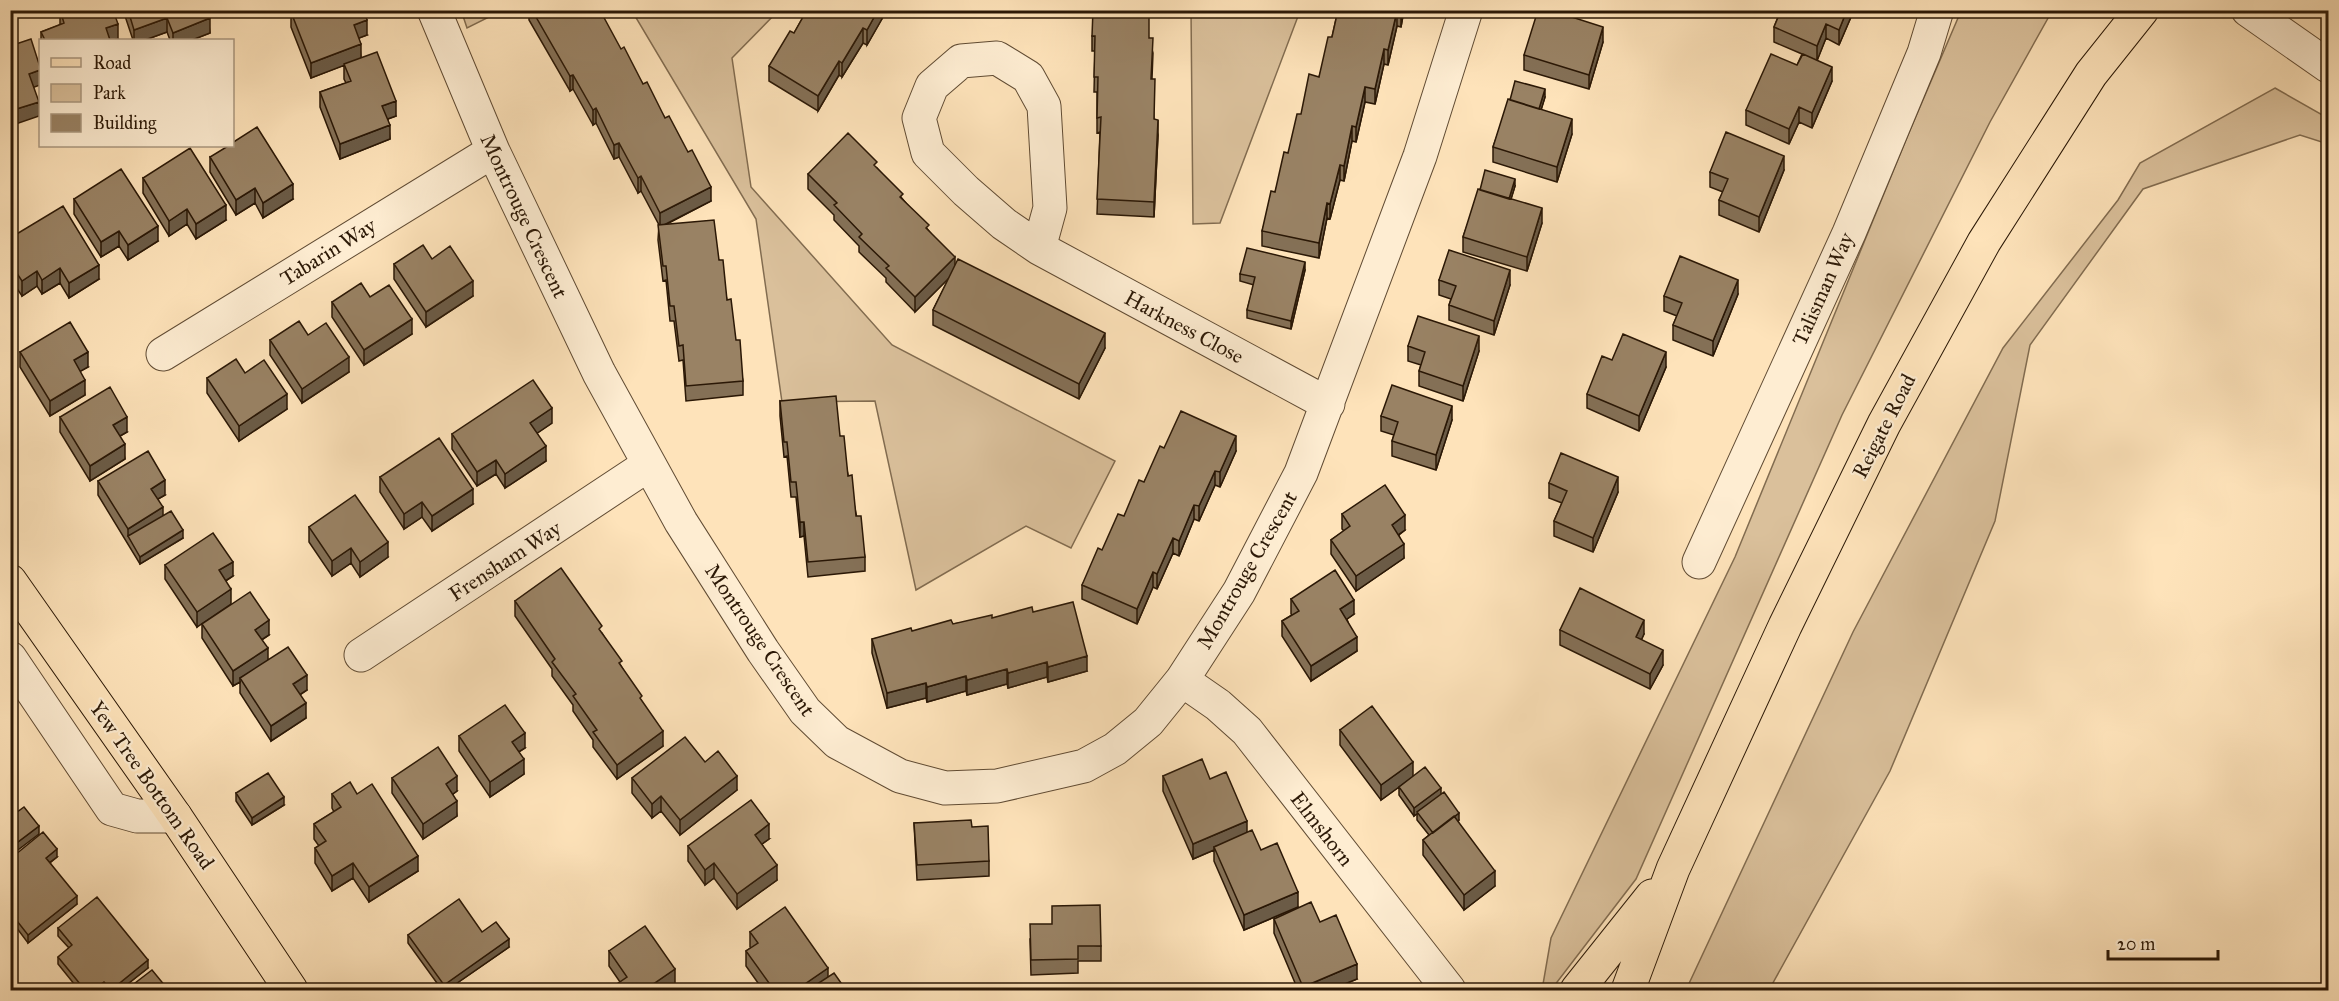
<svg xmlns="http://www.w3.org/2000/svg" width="2339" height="1001" viewBox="0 0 2339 1001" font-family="'IM FELL Great Primer',serif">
  <rect width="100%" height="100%" fill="#fee3ba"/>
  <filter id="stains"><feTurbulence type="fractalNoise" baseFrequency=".00333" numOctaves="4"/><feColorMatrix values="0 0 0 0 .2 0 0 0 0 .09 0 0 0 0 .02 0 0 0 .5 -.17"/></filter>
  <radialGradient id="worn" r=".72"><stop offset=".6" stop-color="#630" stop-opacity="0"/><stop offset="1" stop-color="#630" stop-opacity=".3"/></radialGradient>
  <!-- green -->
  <path fill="#dac09b" stroke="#826c50" stroke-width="1.5" d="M461,10h40v1l-34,17z
    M632,11h146l-46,47 19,129 141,158 223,116 -44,87 -45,-22 -110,64 -41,-189 -93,1 -26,-183z
    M1191,11h109l-80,212 -27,1z
    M1961,11h91l-62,111 -148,293 -206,464 -85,111h-9l9,-52 184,-381 173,-422z
    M2275,88l49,28 4,-8v36l-28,-9 -157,54 -113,156 -35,176 -105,250 -121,219h-83l167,-358 150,-284 115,-148 22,-37z"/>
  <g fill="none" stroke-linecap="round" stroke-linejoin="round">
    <!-- minor casing -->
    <g stroke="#604b33" stroke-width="35">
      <path id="minor" d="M434,10l59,141 106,222 82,149 82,129 42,60 32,31 63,34 45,12 52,-2 87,-20 31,-17 33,-27 34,-42 57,-88 62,-119 119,-317 46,-146
        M2248,10l80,56
        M1039,248l11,-40 -6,-102 -16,-29 -31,-19 -36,3 -29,25 -13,32 9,35 38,38 38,33 35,24 289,156
        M163,354l330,-203
        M1699,562l150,-329 75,-180 13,-43
        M361,655l287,-190
        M10,658l102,151 25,7h38
        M1182,680l36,25 29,26 202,259"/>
    </g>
    <!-- major casing -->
    <g stroke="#2b1806" stroke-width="35">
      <path id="major" d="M10,581l165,235 116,174"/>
    </g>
    <!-- highway casing -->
    <g stroke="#2b1806" stroke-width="35">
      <path id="highway" d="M1577,990l75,-94
        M1628,990l45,-121 112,-243 99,-202 100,-182 107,-168 51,-64"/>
    </g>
    <!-- minor -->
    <use href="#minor" stroke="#feedd2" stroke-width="33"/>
    <!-- major -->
    <use href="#major" stroke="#fee3ba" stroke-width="33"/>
    <!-- highway -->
    <use href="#highway" stroke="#fee3ba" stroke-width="33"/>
  </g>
  <!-- wall -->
  <path fill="#847056" stroke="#2b1806" stroke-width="1.5" d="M60,10l58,29 -5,1h-72v-8l19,-7z
    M123,10h84l3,23 -18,7h-22l-3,-8 -22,8h-12z
    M529,10h66l70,108 46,83 -46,24 54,35 24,121v14l-57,6 -3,-41 -4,1 -5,-40h-4l-4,-41 -3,1 -5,-41 1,-15 -18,-34 -3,2 -19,-36 -5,2 -18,-36 -3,2 -20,-36 -3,2 -41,-71z
    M807,10h80l-20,35 -4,-2 -21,34 -3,-2 -21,36 -49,-30v-15l25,-33z
    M1338,10h66l-3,17 -4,-1 -9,39 -4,-1 -9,40 -10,-2 -9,40 -4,-1 -8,40 -4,-1 -10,39 -3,-1 -8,40 -57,-12v-15l26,-78 31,-76 13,-40z
    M1781,10h73l-15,35 -13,-7 -9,22 15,21 -20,47 -13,-6 -10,22 -43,-19v-15l51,-45 5,-11 -28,-12v-15z
    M291,12l76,23 -8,3 2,20 35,58 -8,3 2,20 -50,20 -20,-52v-15l26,-9 -2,-4v-14l-33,13 -20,-51z
    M1572,17l31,25 -14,47 -65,-19v-15z
    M1092,36l57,2 4,15 -1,26 2,40 4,16 -4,82 -57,-3 3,-82 -3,1v-41h-3l1,-41h-3z
    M1545,97l-4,13 31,24 -15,48 -64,-20v-15l17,-47z
    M210,157l83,42 -30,19 -8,-15 -19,12 -26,-43z
    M877,168l52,63 26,35 150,82 -26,51 -146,-74v-15l16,-32 -34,34 -29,-30v-4l-27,-26v-6l-25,-26v-5l-26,-26v-15z
    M1784,170l-25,62 -40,-17v-15l4,-8 -13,-5v-15z
    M143,178l83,42 -30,19 -9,-15 -18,12 -26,-43z
    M1515,186l-4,13 31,24 -15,48 -64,-19v-15l17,-47z
    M74,199l84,42 -30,19 -9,-14 -18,11 -27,-43z
    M10,238l89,41 -30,19 -9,-15 -18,11 -5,-8 -15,10 -12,-18z
    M432,259l41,37 -47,31 -32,-48v-15z
    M1305,270l-14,59 -44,-11v-8l7,-25 -14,-4v-7z
    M1439,280l71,5 -16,50 -45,-15v-15l2,-6 -12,-4z
    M1738,294l-25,62 -40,-16v-15l4,-9 -13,-5v-15z
    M370,297l42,37 -48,31 -32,-48v-15z
    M308,335l41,37 -47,31 -32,-48v-15z
    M1408,346l71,5 -16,50 -44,-15v-15l2,-6 -13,-4z
    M20,352l68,15 -8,4 5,24 -35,21 -30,-49z
    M1612,360l54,7 -27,64 -52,-23v-14z
    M245,373l42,36 -48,32 -32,-48v-15z
    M780,401l60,35 25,121v14l-57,6 -4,-41 -4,1 -4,-40h-5l-4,-41 -3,1 -4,-41z
    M1381,416l71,4 -16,50 -44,-14v-15l2,-6 -13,-4z
    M60,417l67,15 -7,4 5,23 -35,22 -30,-49z
    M552,423l-15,10 9,28 -41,27 -9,-14 -19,12 -25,-37v-15z
    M1164,448l72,3 -16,36 -5,-2 -16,36 -5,-2 -15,37 -6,-3 -16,36 -4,-2 -16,37 -55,-25v-14l42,-69z
    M380,477l93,27 -41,27 -10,-14 -18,12 -24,-37z
    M98,481l67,14 -7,4 5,17 20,22 -43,26 -42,-69z
    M1549,483l69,9 -25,60 -39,-16v-15l8,-18 -13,-5z
    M1342,514l63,16 -6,5 5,23 -48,33 -25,-37v-14l13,-9 -2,-2z
    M309,527l79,30 -28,20 -9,-14 -19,13 -23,-34z
    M165,565l68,11 -7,5 -29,46 -32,-48z
    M1291,599l63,15 -7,5 10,32 -46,30 -29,-45v-15l10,-6 -1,-1z
    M515,601l87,32 40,69 21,44 -46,33 -24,-32v-7l-20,-29v-6l-21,-29v-7l-37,-53z
    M1033,612l54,59 -39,11 -1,-5 -39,11 -1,-4 -40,11 -1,-4 -39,11 -1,-4 -39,10 -15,-55v-14l81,-15z
    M202,624l67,11 -7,5 6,20 39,30 -7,5 6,23 -35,23 -31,-48v-11l-7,4 -31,-48z
    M1560,630l84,4 -3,6 22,25 -13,24 -90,-44z
    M1340,730l101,64 18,26 -1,2 37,64 -31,24 -41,-55v-15l6,-5 -12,-15v-7l-3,3 -15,-21v-8l9,-7 -27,20 -41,-55z
    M459,736l66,12 -6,4 5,22 -34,23 -31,-46z
    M705,762l32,28 -57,45 -19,-24 -9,7 -20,-25v-15z
    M1163,776l47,3 37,54 14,17 37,57 -54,23 -30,-69v-11l-21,9 -30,-68z
    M392,778l65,13 -4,3 4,22 -34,23 -31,-46z
    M236,793l48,12 -32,20 -16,-24z
    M332,794h25l61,77 -49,31 -16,-24 -21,13 -17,-28v-15l4,-2 -5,-7v-15l20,-12 -2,-4z
    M914,823l58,4 17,34v15l-72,4z
    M769,839l-7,5 15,36 -40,29 -23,-31 -9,7 -17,-24v-15z
    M57,857l-7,6 27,41 -49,39 -18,-24v-60z
    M1274,919l83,60 -27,11h-32l-24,-57z
    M58,928l90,40 -28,22h-15l-1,-1 -1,1h-24l-21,-26v-7l11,-9 -11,-12z
    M482,932l27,15 -62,43h-5l-34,-47v-8z
    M750,932l78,45 18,13h-83l-17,-24v-15l5,-3 -1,-1z
    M1030,939l71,7v15h-23v12l-47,2z
    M609,951l66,33 -55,-2 -11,-16z"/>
  <!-- shaded-wall -->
  <path fill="#6b5b46" stroke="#2b1806" stroke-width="1.5" d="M878,10h9l-20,35v-15z
    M1401,10h3l-3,17z
    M1572,10h2l-6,21v-8z
    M1847,10h7l-15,35v-15z
    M1397,11v15l-9,39v-15z
    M167,18v14l-22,8h-11v-10z
    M210,18v15l-18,7h-19v-7z
    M367,20v15l-13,5v-15z
    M118,24v15l-5,1h-7v-12z
    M1826,24v14l-9,23v-15z
    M1603,27v15l-14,47v-14z
    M863,28v15l-21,34v-14z
    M361,44v15l-50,19v-15z
    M1384,49v15l-9,40v-15z
    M839,61v14l-21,36v-15z
    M1832,67v14l-20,47v-15z
    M40,70v15l-11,4v-15z
    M573,75v14l-3,2v-15z
    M1365,87v15l-9,40v-15z
    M1545,89v8l-8,26v-8z
    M396,101v15l-14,5v-15z
    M39,102v14l-29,10v-15z
    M1799,107v15l-10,22v-15z
    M596,108v15l-3,2v-15z
    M1572,119v15l-15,48v-15z
    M1158,120v15l-4,82v-15z
    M390,125v14l-50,20v-15z
    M1352,126v15l-8,40v-15z
    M619,143v14l-5,2v-14z
    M1784,156v14l-25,62v-15z
    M1340,165v15l-10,39v-15z
    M641,176v15l-3,2v-15z
    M1515,179v7l-8,26v-7z
    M293,184v15l-30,19v-15z
    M711,187v14l-51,26v-14z
    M255,188v15l-19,12v-15z
    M1327,203v15l-8,40v-15z
    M226,205v15l-30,19v-15z
    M1542,208v15l-15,48v-14z
    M187,209v15l-18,12v-15z
    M158,226v15l-30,19v-15z
    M119,231v15l-18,11v-15z
    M955,257v15l-40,40v-15z
    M1305,262v8l-14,59v-8z
    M99,265v14l-30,19v-15z
    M60,268v15l-18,11v-14z
    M1510,270v15l-16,50v-14z
    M37,271v15l-15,10v-15z
    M1738,280v14l-25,62v-15z
    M473,281v15l-47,31v-15z
    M412,319v15l-48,31v-15z
    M1105,333v15l-26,51v-15z
    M1479,336v15l-16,50v-15z
    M88,352v15l-14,8v-15z
    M1666,352v15l-27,64v-15z
    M349,357v15l-47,31v-14z
    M85,380v15l-35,21v-15z
    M287,394v15l-48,32v-15z
    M1452,406v14l-16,50v-15z
    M552,408v15l-22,15v-15z
    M127,417v15l-14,8v-15z
    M1236,436v15l-16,36v-15z
    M125,444v15l-35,22v-15z
    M546,446v15l-41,27v-14z
    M496,460v14l-19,12v-14z
    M1215,471v14l-16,36v-15z
    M1618,477v15l-25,60v-14z
    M165,480v15l-14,8v-14z
    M473,489v15l-41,27v-15z
    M422,502v15l-18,12v-15z
    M1194,505v14l-15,37v-15z
    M163,507v15l-35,14v-7z
    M1405,515v15l-13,9v-14z
    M800,522h4v14l-4,1z
    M183,530v8l-43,26v-7z
    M1173,538v15l-16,36v-15z
    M388,542v15l-28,20v-15z
    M1404,544v14l-48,33v-15z
    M351,548v15l-19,13v-15z
    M233,562v14l-14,9v-15z
    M1153,572v15l-16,37v-15z
    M231,589v15l-34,23v-15z
    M1354,600v14l-14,10v-15z
    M269,620v15l-14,9v-14z
    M1644,620v14l-8,18v-15z
    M1357,637v14l-46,30v-15z
    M268,648v15l-28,15v4l-7,4v-15z
    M1663,650v15l-13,24v-15z
    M1087,656v15l-39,11v-15z
    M1047,662v15l-39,11v-15z
    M1007,669v15l-40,11v-15z
    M307,675v15l-14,9v-15z
    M966,676v15l-39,11v-15z
    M926,683v15l-39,10v-15z
    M306,703v15l-35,23v-15z
    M663,731v15l-46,33v-14z
    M525,733v15l-13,8v-14z
    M524,759v15l-34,23v-15z
    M1413,762v15l-32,23v-15z
    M457,776v15l-11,8v-15z
    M737,776v14l-57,45v-15z
    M1441,788v8l-27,20v-8z
    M661,796v15l-9,7v-14z
    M284,797v8l-32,20v-7z
    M457,801v15l-34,23v-15z
    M1459,813v7l-26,21v-8z
    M1247,821v15l-33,11v3l-21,9v-15z
    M769,824v15l-14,10v-14z
    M39,826v8l-29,22v-8z
    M57,849v8l-11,8v-7z
    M418,856v15l-49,31v-15z
    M353,863v15l-21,13v-15z
    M714,863v15l-9,7v-15z
    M777,865v15l-40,29v-15z
    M1495,871v15l-31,24v-15z
    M1298,892v15l-54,23v-15z
    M77,896v8l-49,39v-8z
    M509,939v8l-62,43h-3v-5z
    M148,960v8l-28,22h-9z
    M1357,964v15l-27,11h-27v-3z
    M828,968v15l-11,7h-21z
    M675,969v15l-9,6h-17v-3z
    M104,982v7l-1,1h-10z"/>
  <!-- building -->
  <path fill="#998264" stroke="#2b1806" stroke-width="1.5" d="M60,10h53l5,14 -12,4 4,12h-65l-4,-8 23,-9z
    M128,10h79l3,8 -37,15 -6,-15 -33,12z
    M295,10h69l3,10 -13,5 7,19 -50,19 -20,-51z
    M532,10h63l3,6 4,-2 19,35 3,-2 19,37 4,-2 18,36 4,-2 19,36 4,-2 19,37 -51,26 -19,-37 -3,2 -19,-35 -5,2 -18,-37 -3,2 -20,-35 -3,1z
    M807,10h71l-11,20 -4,-2 -21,35 -3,-2 -21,35 -49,-30 21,-35 4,2z
    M1093,10h56v28h4l-2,41h4l-1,40 4,1 -4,82 -57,-3 4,-82 -4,1 1,-41h-4l1,-41h-3z
    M1338,10h63v2l-4,-1 -9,39 -4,-1 -9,40 -10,-2 -9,40 -4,-1 -8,40 -4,-1 -10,39 -3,-1 -8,40 -57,-12 9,-40 4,1 9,-40 4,1 9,-39h4l8,-40 10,3 9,-40h4z
    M1538,10h12l53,17 -14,48 -65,-20z
    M1550,10h22l-2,7z
    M1781,10h66l-8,20 -13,-6 -9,22 -43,-19z
    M31,39l9,28v3l-11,4 10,28 -29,9v-65z
    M377,52l19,49 -14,5 8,19 -50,19 -20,-52 31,-11 -7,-17z
    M1771,54l26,11 6,-11 29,13 -20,46 -13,-6 -10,22 -43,-19z
    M1515,81l30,8 -6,20 -29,-9z
    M1508,99l64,20 -15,48 -64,-20z
    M257,127l36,57 -30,19 -8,-15 -19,12 -26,-43 18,-11h4v-3z
    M1726,132l58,24 -25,61 -40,-17 9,-21 -18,-7z
    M848,133l29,29 -3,3 29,29 -3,3 29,28 -3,3 29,29 -40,40 -29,-29 3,-2 -30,-29 3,-3 -28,-29 3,-2 -29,-29z
    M190,148l36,57 -30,19 -9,-15 -18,12 -26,-43z
    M121,169l37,57 -30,19 -9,-14 -18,11 -27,-43z
    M1485,170l30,9 -6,20 -29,-9z
    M1478,189l64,19 -15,49 -64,-20z
    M63,206l36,59 -30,18 -9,-15 -18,12 -5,-9 -15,10 -12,-18v-25z
    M714,220l5,40h4l4,40 4,-1 5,41h4l3,41 -57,5 -3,-41 -4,1 -5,-40h-4l-4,-40h-3l-5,-41z
    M423,245l9,14 18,-13 23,35 -47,31 -32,-48z
    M1247,248l58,14 -14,59 -44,-11 8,-33 -15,-3z
    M1449,250l61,20 -16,51 -45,-16 7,-19 -17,-6z
    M1680,256l58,24 -25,61 -40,-16 9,-22 -18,-7z
    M958,259l147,74 -26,51 -146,-74z
    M361,283l9,14 19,-12 23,34 -48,31 -32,-48z
    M1418,316l61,20 -16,50 -44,-15 6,-19 -17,-6z
    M299,321l9,14 18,-12 23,34 -47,32 -32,-49z
    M70,322l18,30 -14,8 11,20 -35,21 -30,-49z
    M1623,334l43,18 -27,64 -52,-22 15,-38 10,4z
    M236,359l9,14 19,-13 23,34 -48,32 -32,-48z
    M533,380l19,28 -22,15 16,23 -41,28 -9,-14 -19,12 -25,-38z
    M1392,385l60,21 -16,49 -44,-14 6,-19 -17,-6z
    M110,387l17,30 -14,8 12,19 -35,22 -30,-49z
    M836,396l4,40h4l4,40 4,-1 4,41h5l4,41 -57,5 -4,-40h-4l-4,-40h-5l-4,-40h-3l-4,-41z
    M1181,411l55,25 -16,36 -5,-1 -16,35 -5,-1 -15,36 -6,-3 -16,36 -4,-2 -16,37 -55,-24 16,-37 4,2 16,-36 6,2 15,-36 5,2 16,-36 4,2z
    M439,438l34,51 -41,27 -10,-14 -18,12 -24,-37z
    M148,451l17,29 -14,9 12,18 -35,22 -30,-48z
    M1561,453l57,24 -25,61 -39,-17 13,-30 -18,-8z
    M1385,485l20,30 -13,10 12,19 -48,32 -25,-36 19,-14 -8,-12z
    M355,495l33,47 -28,20 -9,-14 -19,13 -23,-34z
    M171,511l12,19 -43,27 -12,-21z
    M213,533l20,29 -14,8 12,19 -34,23 -32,-47z
    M561,568l41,58 -3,3 23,32 -3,2 23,33 -2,2 23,33 -46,34 -24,-33 4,-2 -24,-34 3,-2 -24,-32 3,-3 -40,-58z
    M1335,570l19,30 -14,9 17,28 -46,29 -29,-45 17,-10 -8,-12z
    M1580,588l64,32 -8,17 27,13 -13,24 -90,-44z
    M250,592l19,28 -14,10 13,18 -35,23 -31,-47z
    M1073,602l14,54 -39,11 -1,-5 -39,11 -1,-4 -40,11 -1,-4 -39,11 -1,-4 -39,10 -15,-54 39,-11 1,3 39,-11 2,4 39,-9v3l40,-11 1,5z
    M288,647l19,28 -14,9 13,19 -35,23 -31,-48z
    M505,705l20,28 -13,9 12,17 -34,23 -31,-46z
    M1372,706l41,56 -32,23 -41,-55z
    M685,737l20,25 13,-11 19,25 -57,44 -19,-24 -9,8 -20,-26z
    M438,747l19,29 -11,8 11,17 -34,23 -31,-46z
    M1202,759l8,20 16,-7 21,49 -54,23 -30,-68z
    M1425,767l16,21 -27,20 -15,-21z
    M268,773l16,24 -32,21 -16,-25z
    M350,782l7,12 15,-10 46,72 -49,31 -16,-24 -21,13 -17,-28 11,-7 -12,-17 27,-17 -9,-13z
    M1444,792l15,21 -26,20 -16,-21z
    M751,800l18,24 -14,11 22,30 -40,29 -23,-31 -9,7 -17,-24z
    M24,807l15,19 -29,22v-36l3,3z
    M1454,816l41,55 -31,24 -41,-55z
    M971,820l1,7 16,-1 1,35 -72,4 -3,-42z
    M1252,830l9,20 16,-7 21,49 -54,23 -30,-68z
    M43,832l14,17 -11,9 31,38 -49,39 -18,-23v-53z
    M97,897l51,63 -37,30 -7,-8 -11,8h-8l-27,-33 14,-12 -14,-17z
    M459,899l23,33 14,-10 13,17 -65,46 -36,-50z
    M1311,902l9,20 16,-7 21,49 -54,23 -29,-68z
    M1100,905l1,41h-23v13l-47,1 -1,-36h22v-18z
    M785,907l43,61 -32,22h-22l-28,-39 12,-8 -8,-11z
    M645,926l30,43 -26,18 2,3h-43l19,-13 -18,-26z
    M152,970l14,17 -5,3h-35z
    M834,973l12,17h-38z"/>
  <g text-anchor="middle" stroke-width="4.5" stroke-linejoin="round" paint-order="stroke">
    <!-- street labels -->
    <g font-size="21" fill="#2b1806" stroke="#feedd2">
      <text transform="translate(524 216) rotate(65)" y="7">Montrouge Crescent</text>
      <text transform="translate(328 252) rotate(-32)" y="7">Tabarin Way</text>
      <text transform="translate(1823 289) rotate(-66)" y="7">Talisman Way</text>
      <text transform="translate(1184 327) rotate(28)" y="7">Harkness Close</text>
      <text transform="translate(1884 426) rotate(-63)" y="7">Reigate Road</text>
      <text transform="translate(505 561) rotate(-33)" y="7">Frensham Way</text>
      <text transform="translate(1247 570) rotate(-60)" y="7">Montrouge Crescent</text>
      <text transform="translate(760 640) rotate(56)" y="7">Montrouge Crescent</text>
      <text transform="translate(152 785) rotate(55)" y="7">Yew Tree Bottom Road</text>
      <text transform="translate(1322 829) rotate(52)" y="7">Elmshorn</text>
    </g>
  </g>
  <!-- margin -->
  <rect width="2339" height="1001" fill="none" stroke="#fee3ba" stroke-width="36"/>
  <rect x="12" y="12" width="2315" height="977" fill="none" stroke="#2b1806" stroke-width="3"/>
  <rect x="18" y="18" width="2303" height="965" fill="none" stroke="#2b1806" stroke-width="1.5"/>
  <!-- legend -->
  <rect x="39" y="39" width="195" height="108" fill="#feedd2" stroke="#aa9880" stroke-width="1.5"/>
  <rect x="51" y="58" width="30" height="9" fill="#fee3ba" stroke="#aa9880" stroke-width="1.5"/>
  <text x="93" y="69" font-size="18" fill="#2b1806">Road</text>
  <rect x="51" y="84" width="30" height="18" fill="#dac09b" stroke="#aa9880" stroke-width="1.5"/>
  <text x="93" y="99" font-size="18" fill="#2b1806">Park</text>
  <rect x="51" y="114" width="30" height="18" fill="#998264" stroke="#aa9880" stroke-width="1.5"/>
  <text x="93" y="129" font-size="18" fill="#2b1806">Building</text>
  <!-- scale -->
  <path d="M2108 950v9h110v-9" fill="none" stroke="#2b1806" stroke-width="3"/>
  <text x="2117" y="950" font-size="18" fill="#2b1806" stroke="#feedd2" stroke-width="4.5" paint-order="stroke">20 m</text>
  <rect width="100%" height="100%" filter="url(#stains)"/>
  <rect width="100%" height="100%" fill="url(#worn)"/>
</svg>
